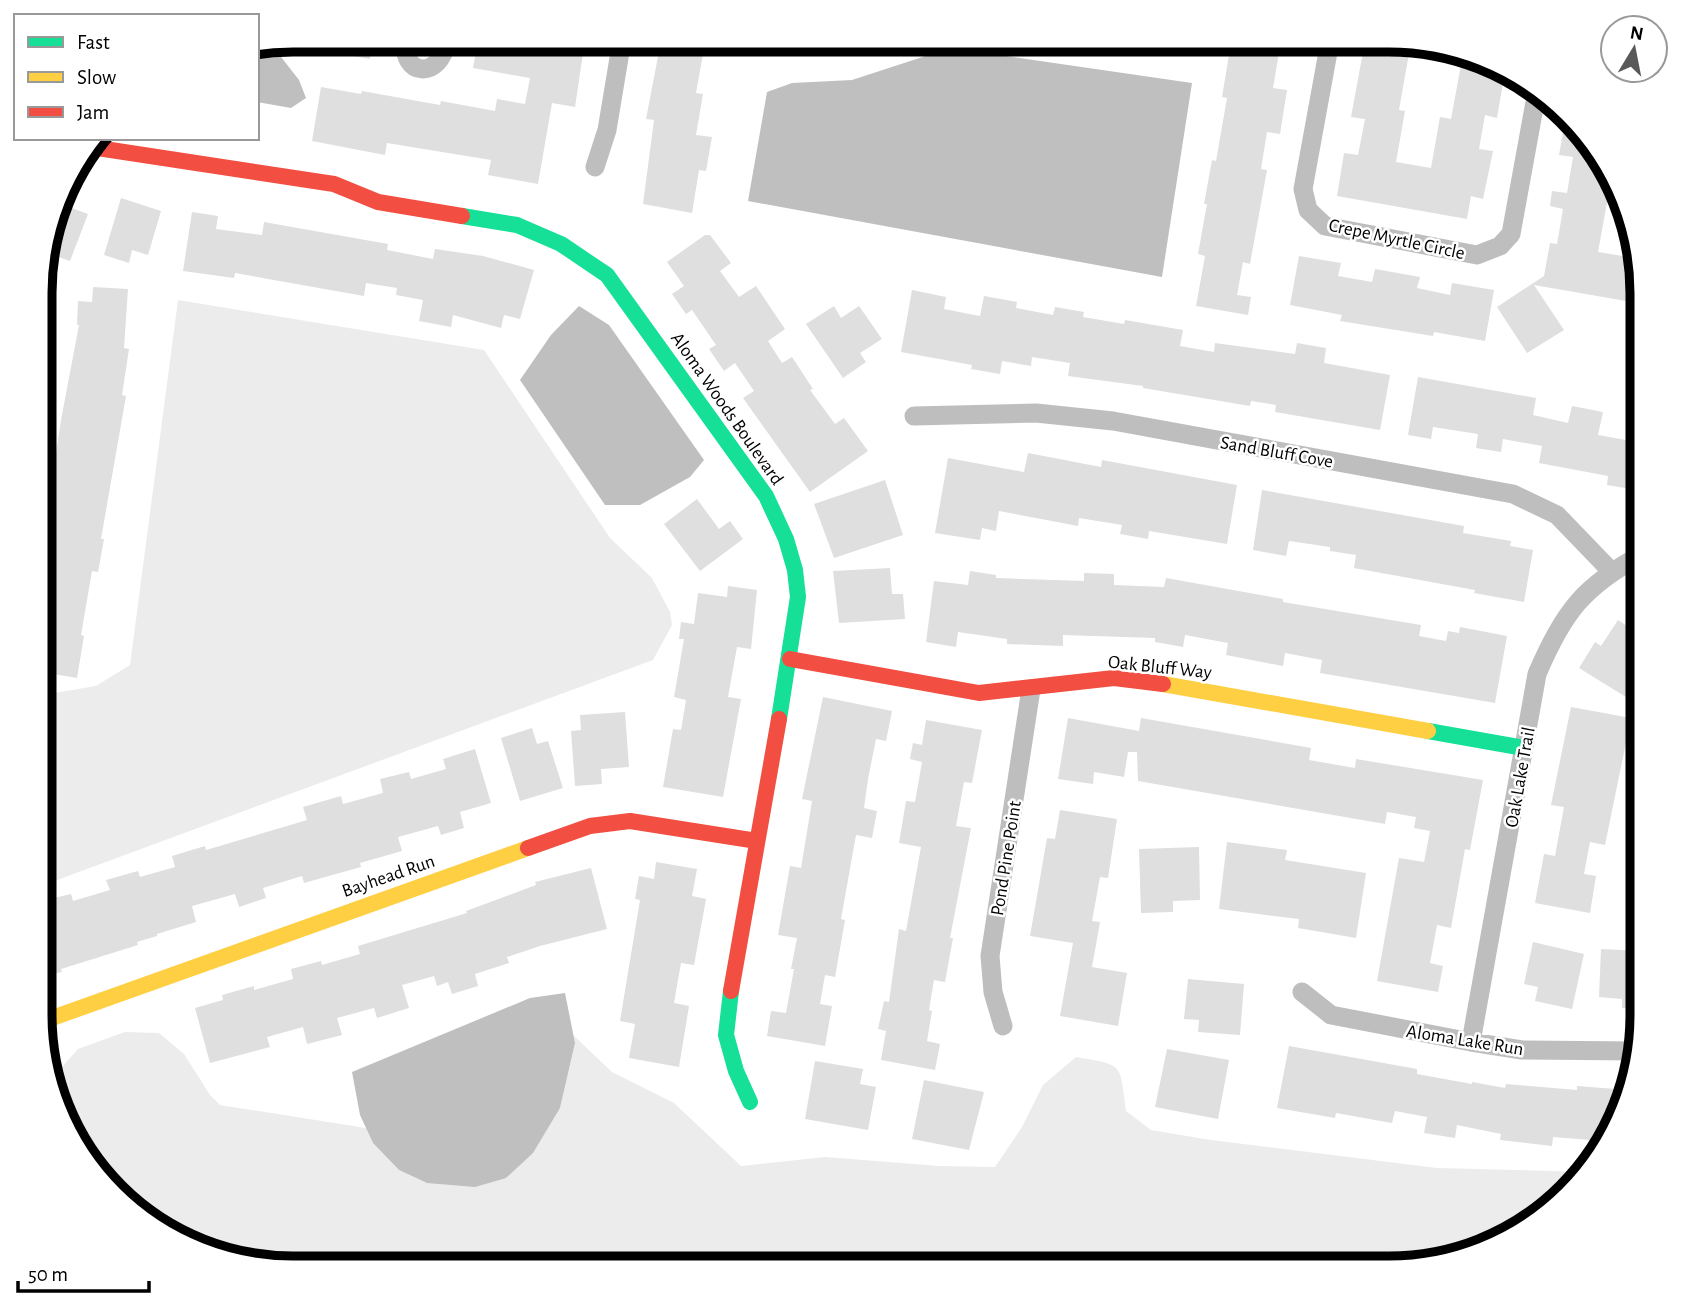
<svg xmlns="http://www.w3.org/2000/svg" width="1683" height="1309" viewBox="0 0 1683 1309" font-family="'Alegreya Sans',sans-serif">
  <rect width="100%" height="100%" fill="#fff"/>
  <!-- green -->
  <path fill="#ececec" d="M178,300l306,50 126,188 42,40 18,34 2,13 -19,35 -612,226 1,-191 54,-9 34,-21z
    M125,1032l34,1 25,21 26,41 10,10 146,23 7,15 26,27 28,13 79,-5 27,-26 27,-44 15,-65 -2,-8 39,37 62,31 67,63 84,-9 114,9 56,1 27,-40 21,-42 33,-28c48,8 44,6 50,54l25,19 60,10 226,28 150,4 -7,11 -93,66 -97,20 -1113,-1 -81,-19 -55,-34 -22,-18 -52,-69 -14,-51 25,-28z"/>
  <!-- water -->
  <path fill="#bfbfbf" d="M279,43l-1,10 21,27 7,18 -15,10 -34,-6v-56z
    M950,48l242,35 -30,194 -414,-76 19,-109 25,-9 60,-3z
    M579,306l30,19 95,135 -14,17 -50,28h-35l-85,-125 31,-45z
    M565,993l10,50 -15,65 -27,45 -27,25 -31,9 -48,-4 -28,-13 -26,-27 -13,-28 -8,-43 178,-74z"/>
  <!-- building -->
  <path fill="#dfdfdf" d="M309,40h65l-4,19 -62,-11z
    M478,40h107l-10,67 -23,-4 -14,81 -50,-9 3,-15 -104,-17 -2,12 -73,-14 9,-54 40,7 1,-3 78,14 1,-4 54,10 2,-12 28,5 5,-26 -57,-10z
    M1236,41h45l-8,47 14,2 -7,44 -13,-2 -6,37 6,1 -17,94 -7,-2 -6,33 14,2 -3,18 -52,-9 9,-50 -7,-2 9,-50h-3l8,-44 4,1 11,-63 -5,-1 7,-42 6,1z
    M1365,41l46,1 -12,68 6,1 -9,51 35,6 9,-51 11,2 12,-65 23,5 19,12 -8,47 -12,-3 -6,34 14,2 -10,48 -12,-3 -4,23 -130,-23 7,-43 14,2 7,-36 -14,-2z
    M660,46l43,8 -7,39 7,1 -7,41 16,2 -6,34 -7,-1 -7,43 -49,-9 11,-84 -8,-1z
    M1566,116l46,59 -14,77 37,6 8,35v11l-109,-19 30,45 -37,23 -30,-46 47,-31 6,-33 7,1 6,-35 -13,-3 2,-15 15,2 6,-36 -14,-2z
    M121,198l40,13 -13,44 -16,-5 -3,13 -25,-8z
    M61,204l27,10 -18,47 -25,-9z
    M192,212l26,4 -2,13 46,6 2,-13 124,22 -1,6 46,9 2,-10 48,7 51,14 -14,49 -16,-4 -3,13 -48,-13 -2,12 -32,-6 4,-21 -27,-5 1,-7 -31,-5 -2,13 -129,-23 -1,5 -51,-7z
    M705,235h5l21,28 -11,8 19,26 17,-11 29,43 -17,12 14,22 10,-6 21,32 -3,1 25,34 9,-6 24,33 -58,41 -67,-94 11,-7 -19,-28 -11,8 -15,-22 7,-4 -24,-35 -6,4 -14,-20 12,-8 -17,-24z
    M1299,256l42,7 -3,13 34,6 3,-13 45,8 -3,11 33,7 2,-12 42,7 -9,51 -51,-9 -1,4 -93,-15 2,-6 -52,-10z
    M93,287l35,2 -4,59 5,1 -7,46 4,1 -25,143h3l-6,33 -6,-1 -11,64 3,1 -7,42 -35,-6v-78l5,1 6,-31 -11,-2v-15l19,-127 18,-95h-2l1,-24 14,1z
    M912,290l34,7 -2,12 36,7 4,-20 33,6 -1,6 37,7 2,-8 29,5 -1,5 41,7 1,-4 58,10 -3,16 34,6 1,-9 80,11 2,-11 29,5 -2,15 66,12 -10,55 -105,-18 1,-7 -25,-4 -1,5 -107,-18v-2l-75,-10 2,-13 -38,-6 -1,9 -29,-5 -2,13 -29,-5 1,-4 -71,-13z
    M834,306l7,12 18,-12 23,33 -22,14 6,9 -23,16 -37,-54z
    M1418,377l118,21 -3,17 35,8 4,-17 31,6 -5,23 45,8v48l-36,-6 1,-9 -69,-13 3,-17 -39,-7 -2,13 -25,-4 2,-14 -45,-7 -2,12 -23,-4z
    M1028,453l73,14 1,-7 135,25 -10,59 -78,-13 -1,8 -28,-5 2,-9 -43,-7 -1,8 -79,-15 -3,20 -14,-3 -2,12 -45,-7 13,-75 76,14z
    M885,480l18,55 -69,23 -20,-54z
    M1262,490l202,36 -1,7 48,8 -1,5 23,4 -9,52 -50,-9 1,-3 -121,-22 2,-13 -26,-4v-4l-41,-6 -3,15 -33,-6z
    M697,499l22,30 11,-8 13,18 -43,32 -36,-47z
    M890,568l2,26h11l2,25 -66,4 -6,-52z
    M970,571l26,4v3l88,3v-8l30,1v11l50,2 2,-9 117,21v3l138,23 -2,11 27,5 2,-10 11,2 1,-6 47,9 -12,67 -175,-30 2,-13 -37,-7 -2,13 -57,-11 2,-12 -43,-8 -2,12 -28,-5v-4l-92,-3v11l-56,-2v-5l-49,-7 -2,15 -30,-5 8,-61 34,4z
    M728,586l29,4 -6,59 -14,-2 -9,50 13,2 -18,98 -60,-10 10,-58 8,1 5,-30 -12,-3 10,-58h-5l2,-17 13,2 4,-31 29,4z
    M1618,620l24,16v54l-8,12 -55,-34 16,-26 6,4z
    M823,697l69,14 -6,30 -10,-2 -8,40 -4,29 13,3 -5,27 -16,-3 -15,84 4,1 -10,57 -10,-2 -5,29 12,2 -7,40 -58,-10 4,-25 15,2 8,-44h-3l6,-31 -19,-3 12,-69 11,2 11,-67 -10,-2z
    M1571,707l60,11 -26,127 -15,-3 -6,32 12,2 -6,37 -55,-10 9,-49 11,2 9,-49 -13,-2z
    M625,712l4,55 -28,2 1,15 -27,2 -4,-55 10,-1 -1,-15z
    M1068,718l71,13 2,-13 170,30 -2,12 46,8 1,-9 127,21 -13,70 -5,-1 -14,79 -14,-3 -7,38 13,3 -5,26 -61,-11 22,-123 25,4 6,-31 -16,-3 2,-11 -29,-5 -2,12 -247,-43 -1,-29h-9l-4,25 -30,-5 -1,12 -35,-5z
    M926,720l56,10 -10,53 -8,-1 -8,44 15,2 -21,110h3l-8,44 -11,-2 -5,30 3,1 -5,30 13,3 -5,26 -54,-10 5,-29 -8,-2 6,-28 5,1 10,-73 7,2 15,-84 -22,-4 7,-42 9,1 7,-40 -12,-3 3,-16 9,2z
    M532,728l5,16 11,-3 15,47 -43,13 -19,-63z
    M475,749l16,54 -31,9 4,16 -23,7 -3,-9 -40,11 4,14 -42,12 1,4 -57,16 -2,-7 -39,12 3,10 -27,9 -4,-13 -43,12 4,16 -39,12v2l-20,6 1,3 -77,24 1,3 -21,5v-76l30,-7 2,7 37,-11 -4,-10 32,-9 2,6 35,-10 -3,-11 33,-10 1,4 101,-30 -4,-13 38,-11 2,8 40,-11 -3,-14 29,-7 2,7 35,-10 -3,-10z
    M1060,810l57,9 -9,59 -8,-1 -8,44 8,1 -8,45 35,6 -9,53 -58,-10 13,-73 -43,-7 17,-98 8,1z
    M1227,842l60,8 -2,10 81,13 -10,65 -58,-10 1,-9 -80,-10z
    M1199,847l1,53 -27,1v11l-32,1 -2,-64z
    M656,862l41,7 -5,27 14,3 -12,66 -13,-2 -7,40 15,3 -10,61 -50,-9 6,-34 -15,-3 20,-121 -5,-1 4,-23 15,3z
    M591,868l16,61 -67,17 -33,11 2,6 -34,11 3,12 -26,8 -4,-12 -11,4 -3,-10 -32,9 7,23 -32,10 -3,-10 -37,10 5,17 -35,9 -4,-17 -36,10 3,10 -60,16 -15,-55 28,-8 -1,-5 32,-9v4l39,-11 -2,-10 30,-8 1,4 38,-11 -2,-8 109,-33 -1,-2 70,-26 -1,-3z
    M1533,942l51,12 -12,55 -37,-8 3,-14 -14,-3z
    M1601,949l41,2v58l-20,-1v-9l-23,-2z
    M1188,979l56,5 -4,51 -42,-3 1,-12 -15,-1z
    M1289,1046l128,23v5l55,10v-2l33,6 1,-4 71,6v-4l52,4 -6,23 -35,57 2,-30 -37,-3 -1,9 -52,-6 1,-6 -44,-9 -2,13 -31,-5 3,-16 -32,-6 -3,12 -56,-10 -1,5 -58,-10z
    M1167,1049l62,11 -11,59 -63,-12z
    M815,1061l48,8 -3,15 16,3 -8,43 -63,-11z
    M924,1080l60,12 -15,58 -57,-11z"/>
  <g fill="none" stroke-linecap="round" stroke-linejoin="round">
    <!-- street -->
    <path stroke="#bebebe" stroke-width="19" d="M406,40c-6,35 34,42 41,0
      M1330,41l-27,148 5,21 17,16 152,29 23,-9 11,-12 26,-143
      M595,167l12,-37 15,-90
      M914,416l122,-3 77,8 400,73 44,21 54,56
      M1302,992l29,23 140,27 51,8 116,1
      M1003,1026l-10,-34 -3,-36 41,-267
      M1471,1042l66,-368c26,-61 46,-88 106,-120"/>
    <!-- fast -->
    <path stroke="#16e098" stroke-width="16" d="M462,216l55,9 44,19 46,31 159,221 20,43 9,31 3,27 -19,122
      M1428,731l96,17
      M731,991l-5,44 10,36 14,31"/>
    <!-- slow -->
    <path stroke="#ffcf43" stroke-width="16" d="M1163,684l265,47
      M41,1022l487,-174"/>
    <!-- jam -->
    <path stroke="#f24e42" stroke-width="16" d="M91,147l243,37 44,18 84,14
      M790,659l189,34 135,-15 49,6
      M528,848l62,-22 40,-5 127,20
      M731,991l48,-272"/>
  </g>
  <g text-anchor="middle" stroke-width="5" stroke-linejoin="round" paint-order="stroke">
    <!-- street labels -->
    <g font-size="19" fill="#000" stroke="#fff">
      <text transform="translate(1397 238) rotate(12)" y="7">Crepe Myrtle Circle</text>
      <text transform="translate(728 408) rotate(55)" y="7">Aloma Woods Boulevard</text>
      <text transform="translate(1277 451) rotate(10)" y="7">Sand Bluff Cove</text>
      <text transform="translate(1160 666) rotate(6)" y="7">Oak Bluff Way</text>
      <text transform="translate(1519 777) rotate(-80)" y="7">Oak Lake Trail</text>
      <text transform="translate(1005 858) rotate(-81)" y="7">Pond Pine Point</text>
      <text transform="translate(388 875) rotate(-19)" y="7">Bayhead Run</text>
      <text transform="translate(1465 1039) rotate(9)" y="7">Aloma Lake Run</text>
    </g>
  </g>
  <!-- crop -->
  <path d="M0 0H1683V1309H0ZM293 52H1389A241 241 0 0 1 1630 293V1015A241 241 0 0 1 1389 1256H293A241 241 0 0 1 52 1015V293A241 241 0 0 1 293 52Z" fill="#fff" fill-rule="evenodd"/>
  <path fill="none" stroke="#000" stroke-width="9" d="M293 52H1389A241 241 0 0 1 1630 293V1015A241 241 0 0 1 1389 1256H293A241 241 0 0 1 52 1015V293A241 241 0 0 1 293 52Z"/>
  <!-- legend -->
  <rect x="14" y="14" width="245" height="126" fill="#ffffff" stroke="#999999" stroke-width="2"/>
  <rect x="28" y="37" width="35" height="10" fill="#16e098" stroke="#999999" stroke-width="2"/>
  <text x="77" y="49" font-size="21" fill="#000000">Fast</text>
  <rect x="28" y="72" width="35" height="10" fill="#ffcf43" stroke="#999999" stroke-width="2"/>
  <text x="77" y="84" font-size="21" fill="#000000">Slow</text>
  <rect x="28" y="107" width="35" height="10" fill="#f24e42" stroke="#999999" stroke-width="2"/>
  <text x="77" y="119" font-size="21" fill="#000000">Jam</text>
  <!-- north arrow -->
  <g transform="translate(1634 49) rotate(10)"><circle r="33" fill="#ffffff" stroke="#999999" stroke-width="2"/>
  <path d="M0-5L12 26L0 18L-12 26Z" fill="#595959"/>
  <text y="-10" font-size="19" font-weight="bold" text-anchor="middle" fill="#000000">N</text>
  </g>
  <!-- scale -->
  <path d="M18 1281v10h131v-10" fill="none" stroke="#000000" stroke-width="3.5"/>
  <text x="28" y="1281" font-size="21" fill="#000000" stroke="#ffffff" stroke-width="5" paint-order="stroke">50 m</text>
</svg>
